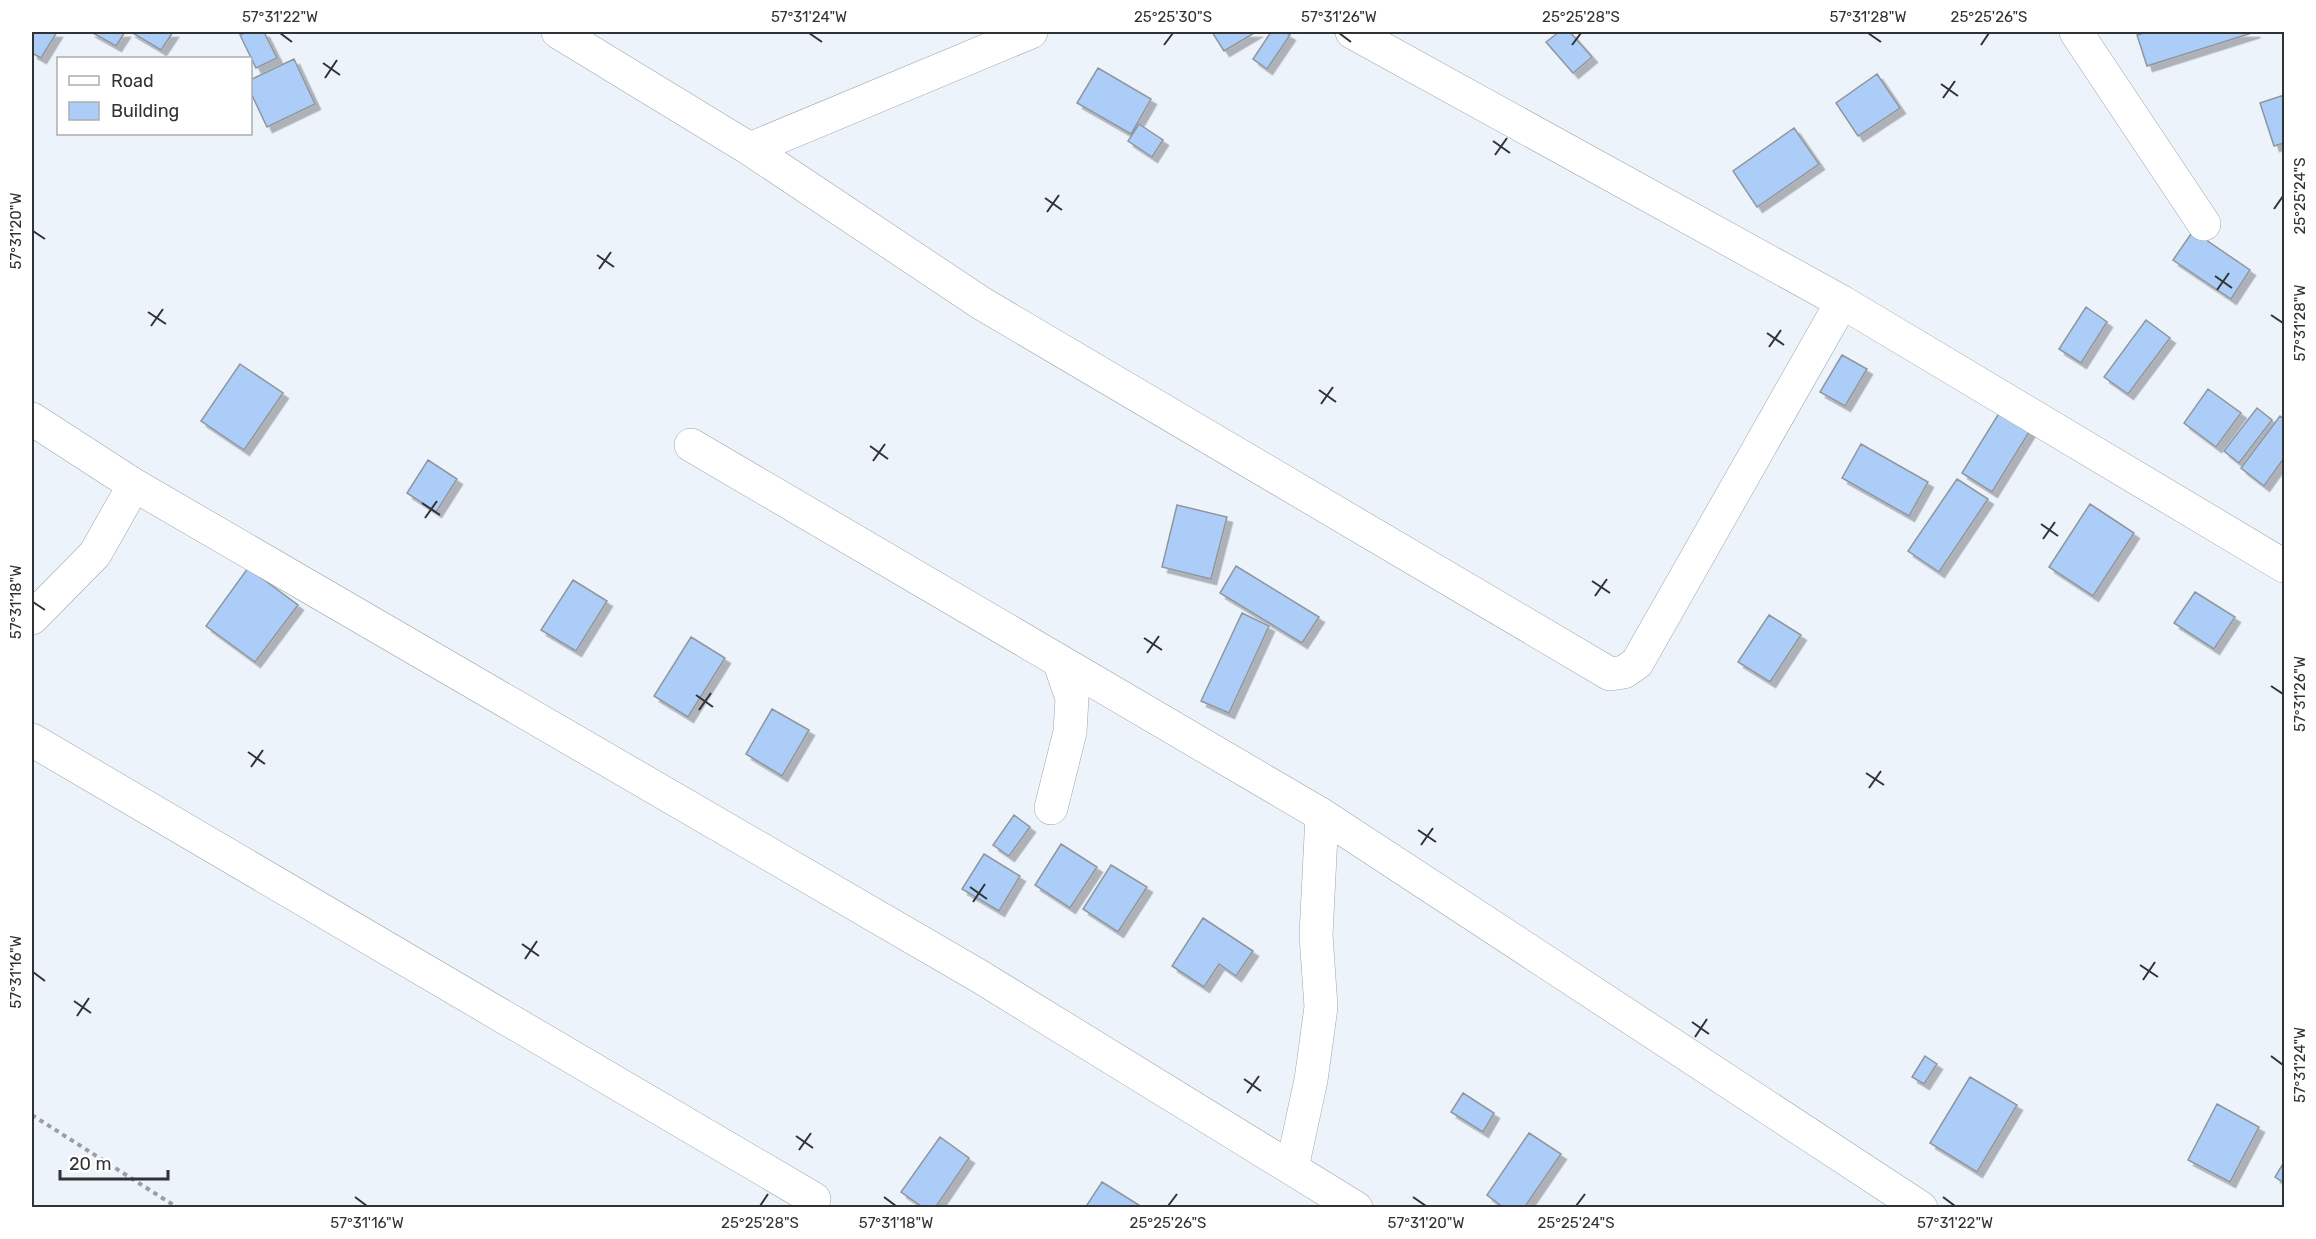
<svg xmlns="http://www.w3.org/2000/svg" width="2316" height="1239" viewBox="0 0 2316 1239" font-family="Rubik,sans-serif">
  <defs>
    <filter id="shadow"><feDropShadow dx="5.5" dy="5.5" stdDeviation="0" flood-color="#0004"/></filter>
  </defs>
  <rect width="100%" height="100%" fill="#edf3fb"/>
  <!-- building -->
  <path fill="#accdf8" stroke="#90969d" stroke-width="1.5" filter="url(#shadow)" d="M32,32h25l-16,26 -9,-5z
    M91,32h34l-9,14z
    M131,32h42l-12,18z
    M247,32h17l13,26 -21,10 -16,-33z
    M1212,32h44l-32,19z
    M1271,32h14l5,3 -23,34 -14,-10z
    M1559,32h11l22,25 -19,16 -27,-31z
    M2148,32h107l-108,34 -10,-31z
    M294,59l21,45 -48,23 -17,-36v-11z
    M1098,68l53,31 -20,35 -54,-31z
    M1877,74l23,34 -42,28 -22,-33z
    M2284,95v48l-10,3 -14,-43z
    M1139,124l24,16 -11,17 -24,-16z
    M1794,128l25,36 -62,43 -24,-36z
    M2193,231l57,39 -19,29 -58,-39z
    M2086,307l21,15 -26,41 -22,-14z
    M2146,320l24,18 -42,56 -24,-17z
    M1842,355l25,14 -22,37 -25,-14z
    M240,364l43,29 -39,57 -43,-29z
    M2208,389l33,24 -25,34 -32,-24z
    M2257,408l15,12 -33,43 -15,-12z
    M2001,410l30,19 -39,63 -30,-19z
    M2280,416l4,3v39l-20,28 -23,-18z
    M1861,444l67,38 -19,34 -67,-38z
    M428,460l29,19 -21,33 -29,-19z
    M1957,479l31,20 -49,73 -31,-21z
    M2090,504l44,29 -41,63 -44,-29z
    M1177,505l50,12 -16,62 -49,-12z
    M1236,566l83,51 -17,26 -82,-50z
    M248,568l50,37 -43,57 -49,-36z
    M573,580l34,21 -31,50 -35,-21z
    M2195,592l40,25 -21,32 -40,-26z
    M1242,613l27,13 -40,87 -28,-12z
    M1769,615l32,20 -31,47 -32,-20z
    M691,637l34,21 -37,59 -34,-21z
    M772,709l37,21 -27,46 -36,-22z
    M1014,815l16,12 -21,29 -16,-11z
    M1061,844l36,23 -27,41 -35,-23z
    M984,854l36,22 -21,35 -37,-22z
    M1111,865l36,22 -29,45 -35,-23z
    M1203,918l50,33 -17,25 -17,-12 -15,23 -32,-21z
    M1925,1056l12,8 -13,20 -12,-7z
    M1970,1077l47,28 -40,67 -47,-29z
    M1463,1093l31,20 -11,19 -32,-20z
    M2217,1104l42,23 -29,55 -42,-22z
    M1529,1133l32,21 -37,54h-20l-17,-13z
    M940,1137l29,21 -34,50h-11l-23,-16z
    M2284,1162v21l-9,-6z
    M1102,1182l40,25v1h-57z"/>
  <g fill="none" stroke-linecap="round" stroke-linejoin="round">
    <!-- minor casing -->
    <g stroke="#9fa5ac" stroke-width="34">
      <path id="minor" d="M558,32l192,117 281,-117
        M1352,32l490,270 442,264
        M2076,32l128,192
        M750,149l231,154 629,371 14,-2 13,-9 205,-361
        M32,419l102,66 845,491 377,232
        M691,445l631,370 599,393
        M32,618l63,-64 39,-69
        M32,740l782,459
        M1051,808l19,-76 2,-34 -13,-37
        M1292,1168l19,-88 10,-73 -5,-72 6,-120"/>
    </g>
    <!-- path -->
    <path stroke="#999ea3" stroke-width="4" stroke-dasharray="4.5 4.5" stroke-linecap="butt" d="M32,1115l146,93"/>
    <!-- minor -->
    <use href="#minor" stroke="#fff" stroke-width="33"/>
  </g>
  <!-- ticks -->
  <path fill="none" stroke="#303336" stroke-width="2" d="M280,33l12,9M809,33l13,9M1339,33l12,9M1868,33l13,9M1164,45l9,-12M1572,45l9,-12M1981,45l8,-12M323,63l17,12M325,78l12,-18M1941,84l17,12M1943,98l12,-17M1493,141l17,12M1495,155l12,-17M1045,198l17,12M2274,209l9,-13M1047,212l12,-17M33,231l12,8M597,255l17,12M599,269l12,-17M2215,276l17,12M2217,290l12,-17M148,312l18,12M2271,315l12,8M151,326l12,-17M1767,333l17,12M1769,347l12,-17M1319,390l17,12M1321,404l12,-17M870,446l18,13M873,461l12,-17M422,503l18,12M425,518l12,-17M2041,524l17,12M2043,539l12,-17M1592,581l18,12M1595,596l12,-17M33,602l12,8M1144,638l18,12M1147,653l12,-17M2271,686l12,8M696,695l17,12M699,710l12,-17M248,752l17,12M251,767l12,-17M1866,773l18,12M1869,788l12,-17M1418,830l18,12M1421,845l12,-17M970,887l17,12M973,902l12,-18M522,944l17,12M525,959l12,-18M2140,965l18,12M33,972l12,9M2143,980l12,-18M74,1001l17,12M77,1016l12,-18M1692,1022l17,12M1695,1037l12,-18M2271,1056l12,9M1244,1079l17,12M1247,1093l12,-17M796,1136l17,12M799,1150l12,-17M355,1197l12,9M884,1197l12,9M1413,1197l13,9M1943,1197l12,9M760,1206l8,-12M1168,1206l9,-12M1576,1206l9,-12"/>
  <!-- border -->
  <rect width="2316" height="1239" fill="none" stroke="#ffffff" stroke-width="66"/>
  <!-- legend -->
  <rect x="57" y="57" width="195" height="78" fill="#ffffff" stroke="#acadaf" stroke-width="1.5"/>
  <rect x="69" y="76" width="30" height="9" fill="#ffffff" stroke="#acadaf" stroke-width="1.5"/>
  <text x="111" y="87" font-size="18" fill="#303336">Road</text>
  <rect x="69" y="102" width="30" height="18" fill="#accdf8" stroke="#acadaf" stroke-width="1.5"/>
  <text x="111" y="117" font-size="18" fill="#303336">Building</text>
  <!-- scale -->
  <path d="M60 1170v9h108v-9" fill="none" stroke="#303336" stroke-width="3"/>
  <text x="69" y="1170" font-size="18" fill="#303336" stroke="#ffffff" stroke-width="4.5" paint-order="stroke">20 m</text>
  <rect x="33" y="33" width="2250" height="1173" fill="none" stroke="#303336" stroke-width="2"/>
  <g font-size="15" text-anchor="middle" fill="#303336">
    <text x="280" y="22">57°31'22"W</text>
    <text x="809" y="22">57°31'24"W</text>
    <text x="1173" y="22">25°25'30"S</text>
    <text x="1339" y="22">57°31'26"W</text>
    <text x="1581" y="22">25°25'28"S</text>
    <text x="1868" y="22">57°31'28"W</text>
    <text x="1989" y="22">25°25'26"S</text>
    <text transform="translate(2300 196) rotate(-90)" y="5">25°25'24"S</text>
    <text transform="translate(16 231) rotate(-90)" y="5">57°31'20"W</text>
    <text transform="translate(2300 323) rotate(-90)" y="5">57°31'28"W</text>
    <text transform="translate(16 602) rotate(-90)" y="5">57°31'18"W</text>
    <text transform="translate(2300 694) rotate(-90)" y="5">57°31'26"W</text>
    <text transform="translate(16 972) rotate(-90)" y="5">57°31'16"W</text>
    <text transform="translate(2300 1065) rotate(-90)" y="5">57°31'24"W</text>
    <text x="367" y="1228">57°31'16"W</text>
    <text x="760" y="1228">25°25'28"S</text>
    <text x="896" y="1228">57°31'18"W</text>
    <text x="1168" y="1228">25°25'26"S</text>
    <text x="1426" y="1228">57°31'20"W</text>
    <text x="1576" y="1228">25°25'24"S</text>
    <text x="1955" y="1228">57°31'22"W</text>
  </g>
</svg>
